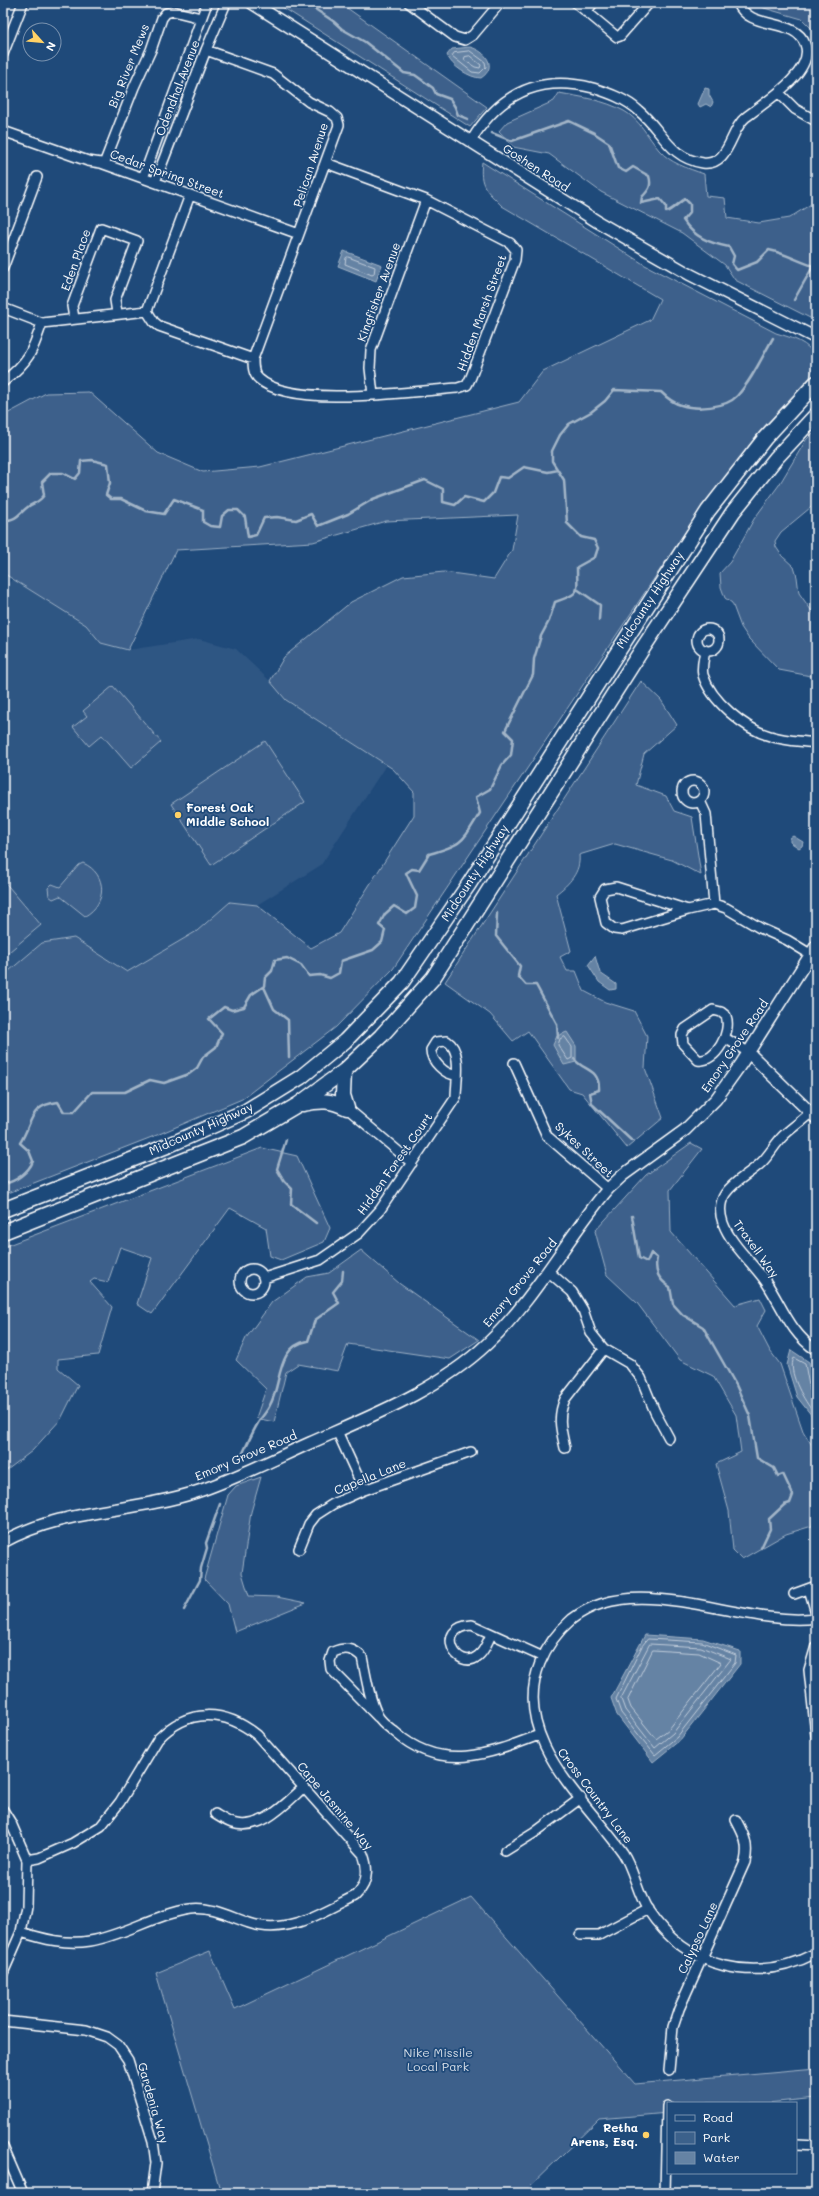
<svg xmlns="http://www.w3.org/2000/svg" width="819" height="2196" viewBox="0 0 819 2196" font-family="Mali,sans-serif">
  <rect width="100%" height="100%" fill="#1f4a7a"/>
  <filter id="ink" filterUnits="userSpaceOnUse"><feTurbulence type="fractalNoise" baseFrequency=".025" numOctaves="2"/><feDisplacementMap in="SourceGraphic" scale="8" xChannelSelector="R" yChannelSelector="G"/><feConvolveMatrix kernelMatrix="1 2 1 2 8 2 1 2 1" color-interpolation-filters="sRGB"/></filter>
  <g filter="url(#ink)">
    <!-- built -->
    <path fill="#2e5683" d="M13,579l73,46 15,18 27,7 71,-11 37,10 34,32 16,19 100,65 -65,100 -64,40 -27,-3 -33,29 -70,41 -53,-34 -32,5 -39,33v-388z"/>
    <!-- green -->
    <path fill="#3c618b" stroke="#9eb0c5" d="M276,3h64l147,104 -17,20z
      M756,3h60v30l-14,-14 -38,-11z
      M559,93c22,4 45,7 65,18 15,8 24,26 35,39 11,13 28,18 45,24l2,22 19,2 2,20 32,5 30,-5 27,-17v112l-6,5 -75,-38 -10,-15 -43,-32 -81,-41 -52,-38 -36,-7 -14,-16 8,-9 47,-21z
      M482,162l163,103 131,68c16,5 33,9 40,25l-6,19 -49,53 -59,77 -309,462 -57,58 -94,72 -85,36 -154,60v-219l39,-33 32,-5 53,34 70,-41 33,-29 27,3 54,43 28,-15 75,-118v-23l-21,-23 -107,-69 -16,-19 14,-24 67,-55 52,-26 41,-4 50,7 18,-29 6,-35 -132,6 -73,21 -137,8 -48,100 -27,-7 -15,-18 -83,-52v-157l43,-23 43,-1 69,61 45,19 57,-5 259,-65 24,-31 107,-51 10,-21 -158,-93c-16,-16 -23,-20 -20,-44z
      M816,430v73l-35,29 -6,9 1,6 6,9 12,11 3,10 2,16 17,24v60l-37,-7 -30,-31 -8,-12 -9,-24 -7,-5 -4,-11 -1,-14 10,-11 24,-43 25,-34 27,-45z
      M641,681l20,19 16,25 -33,29 -8,31 30,11 8,15 18,6 9,58 -29,-15 -57,-16 -36,11c2,17 -10,29 -23,39l15,57 -11,6 7,14h9l8,20 21,11 29,9 13,25 -2,32 18,50 -36,30 -45,-55 -13,-4 -41,-58 -15,10 -23,-27 -45,-32z
      M113,686l48,56 -30,26 -29,-33 -13,11 -16,-19 14,-11 -4,-5z
      M265,741l40,61 -94,63 -40,-61z
      M83,863c25,11 24,41 2,53l-25,-20 -7,3 -4,-3 -1,-8 4,-4 8,3 19,-22z
      M3,880l38,45 -38,32z
      M691,1143l11,6 -32,41 1,42 64,73 25,-7 6,12 -9,16 13,25 10,13 23,67 13,21v60l-4,14 -26,8 -44,25 -9,-9 -4,-39 -13,-47 25,-12 -5,-37 -23,-39 -33,-16 -43,-57 -30,-28 -12,-44 51,-56z
      M262,1148l35,8 33,72 -6,14 -43,18 -11,-4 -4,-28 -36,-20 -78,106 -15,-10 15,-46 -32,-11 -12,35 -14,-3 -4,3 22,25 -14,48 -40,4v9l20,17 -17,34 -29,32 -29,22v-226z
      M361,1250l39,34 79,56 -29,19 -102,-15 -10,27 -40,-7 -12,8 -12,50 -18,-4 10,-29 -30,-29 10,-22 26,-36 35,-25 22,-4z
      M261,1477l-10,35 -9,61 7,23 28,1 29,6 -71,29 -7,-28 -24,-25 24,-84 8,-9z
      M471,1897l164,187 181,-16v30l-48,5h-100v10l-69,6 -76,74h-302l-65,-220 54,-22 25,58z"/>
    <!-- water -->
    <path fill="#6583a4" stroke="#a3b5c8" d="M470,47c16,4 28,20 11,31 -11,0 -30,-12 -34,-23l5,-6z
      M705,88l4,1v6l4,7 -2,5 -5,-3 -6,3 -2,-3z
      M344,251l38,14 -6,16 -38,-15z
      M793,836l10,6 -1,4 -3,2 -9,-6v-4z
      M595,956l5,17 16,11v5l-6,1 -11,-8 -11,-17z
      M567,1032l9,14v16l-12,3 -11,-20 4,-9z
      M791,1350l18,12 7,45v4l-4,5 -15,-19 -10,-32z
      M645,1635l58,4 37,12v13l-60,76 -27,22 -36,-47 -6,-17z"/>
    <g fill="none" stroke-linecap="round" stroke-linejoin="round">
      <!-- shore -->
      <path stroke="#c1cddb" stroke-width="1" d="M470,51l15,11 1,5 -6,6 -8,-1 -20,-16 2,-3z
        M470,56l11,9 -1,3 -5,-1 -11,-7 1,-3z
        M348,257l27,10 -1,7 -2,1 -27,-11 1,-6z
        M565,1037l7,10v11l-4,2 -10,-15 2,-6z
        M816,1394l-6,-3 -5,-27 -11,-6c-7,13 9,40 17,51h5
        M648,1639l54,3 34,13 -1,8 -58,74 -22,18 -34,-42 -5,-14 26,-53z
        M650,1644l51,3 30,12 -58,74 -18,15 -30,-38 -4,-11z
        M653,1650l46,3 22,10 -52,66 -13,10 -25,-31 -3,-8z"/>
      <!-- stream -->
      <path stroke="#a3b5c8" stroke-width="2.5" d="M306,3l27,18 9,8 23,13 39,31 11,2 18,13 3,6 14,5 5,8 3,8 10,4
        M492,133l20,8 57,-20 25,12 15,10 9,25 8,4 7,-5 16,9c3,10 0,14 -7,21l-1,6 19,-4 6,7v6c7,-2 12,-9 19,-13l5,5v8l-7,8c11,17 26,23 46,27l5,9 -2,8 5,6 20,-8 12,-12c15,3 29,11 44,16
        M794,300l22,-39
        M3,521c16,-2 15,-7 26,-15 6,-4 11,-4 15,-11l-2,-13 9,-9h12l12,6 5,-6 1,-12 11,-1 16,4 2,19 -4,12 5,4h10l25,12 18,3 10,-15 29,11v12l7,4 10,1 2,-11 7,-6h9l7,7 3,20 8,-2 8,-17 13,-1 19,3 15,-6 7,12 30,-12 25,-15 52,-19 18,9v13l12,3 9,-8 20,5 9,-9 6,-16 9,1 16,-11 24,5 10,-2
        M577,589l23,16 -1,15
        M497,913l-1,23 24,30 -2,10 8,9h10l21,39 1,14
        M264,987l10,22 14,11 1,37
        M574,1059c9,12 26,9 25,31l-9,3 2,11 40,37
        M286,1140l-9,29 7,12 8,8 -1,15 25,19
        M3,1184c12,-2 26,-12 30,-23l-4,-10 -9,-8c14,-22 8,-37 38,-41l6,10h10l18,-20h33l25,-12 14,3 25,-9 8,-6 6,-11 13,-10 6,-14 -13,-14 15,-12 8,3 12,-3 7,-12 13,-9 1,-8 7,-7 3,-11 12,-2 14,7 8,11 11,-1 10,3 9,-5 2,-12 32,-11 9,-8 3,-12 -6,-5 6,-11 9,-8 13,8 8,-6 2,-12 -11,-23 6,-4 7,1 10,-16c35,-10 33,-12 51,-41l-4,-16 14,-8 12,-24 9,-10 2,-16 -8,-8 28,-56 1,-16 7,-23 8,-15 6,-19c27,-9 22,-9 22,-35l18,-10 3,-9 -4,-8 -13,-3 -14,-14 -3,-43 -12,-19v-10l8,-16 9,-11 22,-12 14,-11 9,-11 47,2c6,6 12,11 20,13 15,5 45,3 56,-9 15,-16 25,-39 36,-58
        M632,1216l7,42 8,4 4,-9 6,5c-3,14 2,22 13,29l3,17 10,11 20,12 33,58 14,31 7,42 17,10 4,8 5,-2 10,21 -3,8 -6,2 -15,14 1,10 -9,19
        M240,1459c6,-12 11,-24 18,-36 3,-6 9,-11 12,-18 12,-21 6,-59 38,-64l7,-21 24,-17 -6,-11 9,-11 1,-10
        M184,1610l16,-30 1,-12 6,-20 -1,-5 14,-39"/>
      <!-- minor casing -->
      <g stroke="#fff" stroke-width="12">
        <path id="minor" d="M409,3l46,34 10,3 8,-5 27,-32
          M576,3l41,34 3,-1 29,-33
          M586,12l7,-9
          M206,50l67,24 36,28 21,10 7,6 2,7 -86,234c0,7 0,15 6,20 32,30 156,12 199,9l9,-3 4,-8 44,-117 1,-10 -6,-7 -84,-43 -100,-37
          M3,54l20,-51
          M779,93l16,16 21,12
          M3,131l85,30 13,2 198,71
          M471,141c28,-47 68,-67 122,-53 16,5 33,11 46,23 23,19 30,47 64,52 27,3 27,-34 43,-46 18,-14 70,-46 59,-73 -10,-27 -56,-13 -67,-41
          M104,164l30,-77 17,-37 11,-32 4,-5 7,-2 28,7
          M143,178l64,-175
          M155,182l51,-132 20,-47
          M3,268l34,-91
          M3,308l39,15 105,-12 43,-116
          M147,311l7,11 5,4 94,33
          M74,318l-2,-12 29,-78 36,13 -22,59 2,13
          M3,382c26,-21 29,-29 39,-59
          M373,395l-3,-27 1,-18 55,-150
          M697 640a11 11 0 1 1 22 0a11 11 0 1 1-22 0Z
          M705,650c-1,8 -4,17 -2,25 8,26 42,54 67,61 15,5 31,5 46,7
          M682 792a11 11 0 1 1 22 0a11 11 0 1 1-22 0Z
          M700,801l6,13 8,90
          M688,910l-72,-23 -11,2 -5,8 6,26 8,6 8,1 66,-20 26,-6 12,4 34,20 27,12 23,14
          M713,1010l8,2 5,4c6,16 -10,47 -28,44l-15,-16 -1,-9 3,-6z
          M725,1038l23,14
          M514,1063l33,73 61,53
          M347,1108l65,55
          M810,1113c-8,8 -19,15 -27,23 -8,8 -13,18 -21,26 -18,18 -51,27 -39,61 8,22 30,40 43,59 16,24 25,52 50,68
          M240 1281a12 12 0 1 1 24 0a12 12 0 1 1-24 0Z
          M548,1271l24,21 11,18 8,23 13,16 26,15 11,14 14,34 14,26
          M264,1278l56,-18 39,-27 21,-23 76,-113c0,-16 7,-46 -9,-56l-11,1 -5,8c0,11 14,25 25,25
          M337,1431l27,59
          M565,1448c-4,-18 -8,-31 0,-49l39,-50
          M299,1549l10,-25 7,-9 17,-11 31,-14 107,-38
          M809,1589l7,24
          M794,1594l22,-8
          M816,1618c-75,10 -179,-50 -244,1 -14,12 -25,27 -32,44 -30,75 44,135 83,190 11,17 14,40 25,57 39,59 107,75 168,43
          M491,1635c-4,7 -6,16 -13,21 -21,17 -45,-29 -6,-31l71,32
          M816,1646l-7,24 7,65
          M378,1717l-47,-48 -1,-8 3,-9c12,-5 20,-4 29,5 4,19 7,42 16,59 3,6 12,12 18,17 46,40 94,21 143,2
          M3,1810l8,13 16,37 -1,46 -5,26 -18,41
          M215,1814c5,3 11,7 17,9 29,9 53,-19 72,-36
          M505,1851l29,-18 47,-35
          M21,1932c22,7 45,13 69,9 35,-6 66,-27 101,-32 20,-3 40,8 58,14 38,13 73,-11 106,-27 13,-12 14,-26 8,-42l-106,-119c-33,-26 -69,-27 -99,4l-38,63 -19,24 -28,17 -34,15 -12,2
          M580,1935h19l49,-26
          M3,2021l83,9 21,7 11,8 10,15 25,81 3,22 -4,30
          M669,2070l4,-43 6,-18 66,-147c4,-18 -1,-27 -9,-42
          M796,2145l20,1
          M3,2147l20,46
          M665,2193l2,-87"/>
      </g>
      <!-- tertiary casing -->
      <g stroke="#fff" stroke-width="14">
        <path id="tertiary" d="M252,3l346,219 91,52 127,64
          M748,1052l68,66
          M3,1542c60,-34 129,-29 193,-50 39,-13 76,-32 114,-49 61,-27 127,-52 177,-99 48,-45 79,-105 121,-155l15,-14 62,-45 31,-31 25,-35 75,-118"/>
      </g>
      <!-- primary casing -->
      <g stroke="#fff" stroke-width="17">
        <path id="primary" d="M344,1071l-1,24 4,13
          M303,1104c18,-4 28,-4 44,4
          M3,1210l164,-64 79,-35 55,-34 44,-36 57,-59 67,-98 239,-373 57,-73 51,-55
          M3,1232l240,-95 56,-33 45,-33 37,-35 52,-58 208,-327 92,-139 43,-54 40,-43"/>
      </g>
      <!-- minor -->
      <use href="#minor" stroke="#1f4a7a" stroke-width="9"/>
      <!-- tertiary -->
      <use href="#tertiary" stroke="#1f4a7a" stroke-width="11"/>
      <!-- primary -->
      <use href="#primary" stroke="#1f4a7a" stroke-width="14"/>
    </g>
  </g>
  <!-- markers -->
  <g fill="#ffd166" stroke="#1f4a7a" stroke-width="1.5">
    <circle cx="178" cy="815" r="4"/>
    <circle cx="646" cy="2135" r="4"/>
  </g>
  <g text-anchor="middle" stroke-width="3.5" stroke-linejoin="round" paint-order="stroke">
    <!-- street labels -->
    <g font-size="12" fill="#fff" stroke="#1f4a7a">
      <text transform="translate(129 66) rotate(-68)" y="4">Big River Mews</text>
      <text transform="translate(178 88) rotate(-69)" y="4">Odendhal Avenue</text>
      <text transform="translate(311 165) rotate(-72)" y="4">Pelican Avenue</text>
      <text transform="translate(536 168) rotate(33)" y="4">Goshen Road</text>
      <text transform="translate(167 174) rotate(20)" y="4">Cedar Spring Street</text>
      <text transform="translate(76 260) rotate(-70)" y="4">Eden Place</text>
      <text transform="translate(379 292) rotate(-70)" y="4">Kingfisher Avenue</text>
      <text transform="translate(482 313) rotate(-70)" y="4">Hidden Marsh Street</text>
      <text transform="translate(650 600) rotate(-57)" y="4">Midcounty Highway</text>
      <text transform="translate(475 873) rotate(-57)" y="4">Midcounty Highway</text>
      <text transform="translate(735 1046) rotate(-56)" y="4">Emory Grove Road</text>
      <text transform="translate(201 1129) rotate(-24)" y="4">Midcounty Highway</text>
      <text transform="translate(584 1150) rotate(43)" y="4">Sykes Street</text>
      <text transform="translate(395 1164) rotate(-55)" y="4">Hidden Forest Court</text>
      <text transform="translate(756 1249) rotate(54)" y="4">Traxell Way</text>
      <text transform="translate(520 1283) rotate(-51)" y="4">Emory Grove Road</text>
      <text transform="translate(246 1456) rotate(-23)" y="4">Emory Grove Road</text>
      <text transform="translate(370 1477) rotate(-22)" y="4">Capella Lane</text>
      <text transform="translate(595 1796) rotate(53)" y="4">Cross Country Lane</text>
      <text transform="translate(335 1806) rotate(50)" y="4">Cape Jasmine Way</text>
      <text transform="translate(698 1938) rotate(-65)" y="4">Calypso Lane</text>
      <text transform="translate(153 2103) rotate(74)" y="4">Gardenia Way</text>
    </g>
    <!-- poi labels -->
    <g font-size="12" font-weight="bold" fill="#fff" stroke="#1f4a7a" text-anchor="start">
      <text x="186" y="812">Forest Oak<tspan x="186" dy="14">Middle School</tspan></text>
      <text x="638" y="2132" text-anchor="end">Retha<tspan x="638" dy="14">Arens, Esq.</tspan></text>
    </g>
    <!-- park labels -->
    <g font-size="12" fill="#d8dfe8" stroke="#1f4a7a">
      <text x="438" y="2057">Nike Missile<tspan x="438" dy="14">Local Park</tspan></text>
    </g>
  </g>
  <!-- margin -->
  <rect width="819" height="2196" fill="none" stroke="#1f4a7a" stroke-width="16"/>
  <rect x="8" y="8" width="803" height="2180" fill="none" stroke="#fff" stroke-width="1.5" filter="url(#ink)"/>
  <!-- legend -->
  <rect x="667" y="2102" width="130" height="72" fill="#1f4a7a" stroke="#7992af"/>
  <rect x="675" y="2115" width="20" height="6" fill="#1f4a7a" stroke="#7992af"/>
  <text x="703" y="2122" font-size="12" fill="#ffffff">Road</text>
  <rect x="675" y="2132" width="20" height="12" fill="#3c618b" stroke="#7992af"/>
  <text x="703" y="2142" font-size="12" fill="#ffffff">Park</text>
  <rect x="675" y="2152" width="20" height="12" fill="#6583a4" stroke="#7992af"/>
  <text x="703" y="2162" font-size="12" fill="#ffffff">Water</text>
  <!-- north arrow -->
  <g transform="translate(42 42) rotate(117)"><circle r="19" fill="#1f4a7a" stroke="#7992af"/>
  <path d="M0-3L7 15L0 10L-7 15Z" fill="#ffd166"/>
  <text y="-6" font-size="11" font-weight="bold" text-anchor="middle" fill="#ffffff">N</text>
  </g>
</svg>
